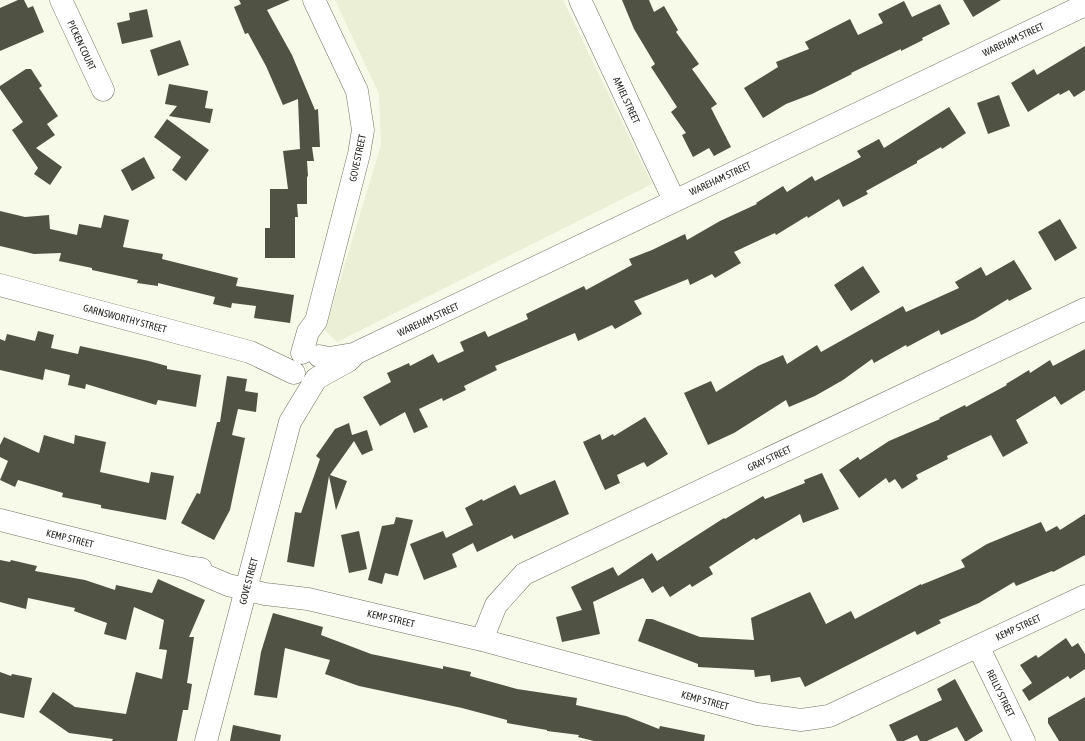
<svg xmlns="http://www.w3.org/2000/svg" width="1085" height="741" viewBox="0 0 1085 741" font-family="'Asap Condensed',sans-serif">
  <rect width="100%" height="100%" fill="#f7fae9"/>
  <!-- built -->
  <path fill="#eaefd6" d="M335,0h228l89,184 -315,158 -12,-12 56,-185 -2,-51z"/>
  <!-- building -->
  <path fill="#505244" d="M18,0h6l4,8 5,-2 11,26 -44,19v-43z
    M239,0h51l-23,10 25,45 23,55 3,-1 2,38h-8l2,14h-7l1,15 -1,1v27h-10l1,13h-3v41h-30v-30h5v-39h18l-5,-38 17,-2 -2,-50 -15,6 -17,-39 -18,-33 -3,1 -11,-27 7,-3z
    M622,0h27l5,12 10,-6 14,24 -2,2 23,32 -7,5 25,35 -6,4 20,39 -17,9 -5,-8 -16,9 -11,-22 4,-2 -15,-21 6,-5 -26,-40 4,-3 -21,-35z
    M963,0h38l-28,17z
    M904,1l8,16 28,-13 10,20 -28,14 1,2 -22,11v-2l-50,24 1,1 -40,20 -26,10 -23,14 -19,-30 34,-21 -2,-5 33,-13 -4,-7 45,-23 8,16 25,-12 -5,-9z
    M147,9l6,28 -31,7 -5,-21 13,-3 -1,-7z
    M180,40l9,25 -31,11 -8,-26z
    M1085,46v44l-11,7 -5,-7 -9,5 -1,-2 -31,19 -17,-29 23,-14 3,6z
    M26,69h5l11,17 -3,2 19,28 -11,8 8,11 -19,13 26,19 -12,18 -16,-11 4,-6 -26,-38 11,-8 -23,-33v-3z
    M169,84l39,7 -3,17 8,1 -3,14 -41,-7 8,-10 -12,-2z
    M999,95l11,31 -22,8 -11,-31z
    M949,107l17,26 -24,16 -1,-2 -24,14v2l-51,28 2,3 -25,13 -4,-8 -31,19 -1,-2 -31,19 -1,-2 -41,19 7,11 -26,15 -3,-4 -22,11 -2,-6 -54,22 8,13 -27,15 -3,-4 -34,16 -3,-8 -80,33 2,4 -33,16 2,4 -23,11 -1,-3 -23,11 9,18 -14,6 -9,-21 -25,14 -17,-29 28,-15 -4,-9 22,-10 1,3 23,-12 5,9 26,-12 -4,-9 25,-11 3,6 40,-18 -2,-5 58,-28 2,4 46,-25 -3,-6 23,-9 33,-16 2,6 33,-19 37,-17 -1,-1 27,-17 4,6 25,-16 3,5 46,-24 -4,-6 22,-12 5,9z
    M167,119l42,31 -23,31 -14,-11 9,-13 -27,-20z
    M144,157l11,21 -23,13 -11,-21z
    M0,211l25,6 24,-2 1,14 27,6 2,-11 22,4 3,-13 25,5 -6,27 40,7 -1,5 76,19 -2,8 58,9 -4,28 -36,-5 2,-12 -24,-3 -1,5 -18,-4 2,-7 -57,-14v3l-21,-3 1,-3 -46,-10v-2l-33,-7 2,-8 -27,1 -34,-8z
    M1060,219l17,29 -22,13 -17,-29z
    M1014,260l18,29 -23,12 -1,-2 -33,20 -34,16 -2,-5 -32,17 -1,-2 -32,18 -2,-4 -29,21 -28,16 -26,11 -3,-7 -52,33 -26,12 -24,-52 27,-12 5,11 42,-26 25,-11 4,9 30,-19 4,7 82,-46 3,6 53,-24 -4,-6 26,-15 5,9z
    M863,266l17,26 -29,19 -17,-26z
    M38,331l16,4 -3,13 27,6 2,-8 69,15 18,5v3l34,6 -5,32 -38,-7 -2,5 -70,-21 -1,5 -17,-4 2,-10 -25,-6 -2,11 -43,-10v-31l5,2 2,-7 28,7z
    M1085,349v41l-24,15 -6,-9 -39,24 12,23 -25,14 -12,-22 -44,21 1,3 -32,16 2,4 -16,10 -7,-10 -6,4 -3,-5 -27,20 -20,-28 19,-13 2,3 29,-19 51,-22 -1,-1 26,-13 1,2 41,-22 -1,-1 23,-14 1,3 20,-13 3,6z
    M227,376l20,3 -2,12 13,2 -2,19 -18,-3 -6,26 13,3 -15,72 -16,30 -33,-17 16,-30 3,1 17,-72h3z
    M645,417l23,37 -21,13 -3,-5 -27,13 3,8 -15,7 -22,-48 17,-8 2,6 11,-6 1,2z
    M349,423l3,12 15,-5 6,20 -11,5 -8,-14 -24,34 17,6 -11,29 -7,-34 -15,91 -27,-5 8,-50 6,1 19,-54 -4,-3 19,-27z
    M44,435l30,9 1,-9 31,7 -6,30 49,11 2,-11 23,4 -8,44 -65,-12v-3l-39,-8 1,-4 -45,-13 -3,7 -15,-7 8,-19 -8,-4v-12l4,-8 35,16z
    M822,473l17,36 -36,14 -3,-9 -44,26 -2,-2 -45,29 4,7 -21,13 -2,-3 -20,13 -7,-11 -11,7 -9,-15 -50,24 7,32 -38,8 -6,-25 26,-7 -11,-23 42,-20 5,9 34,-23 5,8 67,-43 1,1 38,-23 2,3 40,-16 -1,-3z
    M555,480l14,34 -55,25 -2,-4 -35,17 -4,-9 -21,11 5,13 -33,13 -14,-36 33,-13 3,7 27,-13 -8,-17 17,-9 1,2 32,-16 5,10z
    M1085,514v41l-32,17 -1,-1 -36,15 -2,-4 -35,21 -40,17 2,3 -24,12 -2,-4 -110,56 -5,-10 -29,5 -1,-7 -15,2 -1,-7 -56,-3v-3l-60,-23 8,-22h6l48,18 54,3 -3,-22 59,-26 16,32 25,-13 4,8 66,-35v1l44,-18 -4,-7 26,-16 54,-22 5,10 11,-6 3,4z
    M396,517l17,3 -15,56 -13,-3 -3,11 -14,-4 14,-54 12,-2z
    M359,531l8,38 -18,4 -8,-38z
    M0,560l10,2 1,-2 26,6 -2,5 50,9 30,10 1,-5 36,8 6,-14 47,21 -16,37h5l-7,46 5,1 -4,26h-5l-6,31h-65l1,-2 -44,-6 -30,-21 14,-20 22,15 51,7 10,-42 26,7 5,-29 -8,-1 5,-29 -30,-13 -8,33 -22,-6 3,-11 -33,-12 1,-3 -47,-10 -2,11 -26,-7z
    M273,613l50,14 -2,8 50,19 72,15v-3l28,6 -1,4 47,13 60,9 -1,7 50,11 33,13 1,-3 45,9 -1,6h-110l-16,-4 1,-2 -32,-4v-1l-40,-7v-3l-45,-12 -103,-22 -34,-12 5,-14 -45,-12 -8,50 -23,-3 7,-43z
    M1066,638l6,9 6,-4 7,11v15l-15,10 -2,-3 -39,25 -7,-11 10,-7 -12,-18 16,-10 2,3z
    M0,672l11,4 1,-2 20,4 -8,40 -24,-5z
    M955,679l28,52 -16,10h-2l-8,-14 -30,14h-7l-3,-6 -13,6h-7l-8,-16 53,-25 -5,-11z
    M1085,697v44h-26l-11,-18v-5z
    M233,725l48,10 -1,6h-50z"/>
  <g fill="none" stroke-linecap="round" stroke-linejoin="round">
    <!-- minor casing -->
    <g stroke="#6f7162" stroke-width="23">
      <path id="minor" d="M61,0l42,90
        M580,0l94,200
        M0,285l250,67 44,21
        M302,353l6,-21 8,-11 43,-167 4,-24 -6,-39 -43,-91
        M319,356l10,2 24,-4
        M319,377l29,-16 8,-8 729,-348
        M0,520l186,47 15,2
        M186,567l42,18 37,9 43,5 174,41 275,74 44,6 28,-4 256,-120
        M482,640l14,-35 28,-31 561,-265
        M978,646l46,95
        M206,741l84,-319 26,-43"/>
    </g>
    <!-- minor -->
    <use href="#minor" stroke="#fff" stroke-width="22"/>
  </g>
  <g text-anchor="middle" stroke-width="4" stroke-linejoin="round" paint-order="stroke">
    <!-- street labels -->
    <g font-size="10" fill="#272822" stroke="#fff">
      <text transform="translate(1013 39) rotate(-25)" y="4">WAREHAM STREET</text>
      <text transform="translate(82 45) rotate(65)" y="4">PICKEN COURT</text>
      <text transform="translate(627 100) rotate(65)" y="4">AMIEL STREET</text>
      <text transform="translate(357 158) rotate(-78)" y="4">GOVE STREET</text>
      <text transform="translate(720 178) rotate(-25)" y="4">WAREHAM STREET</text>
      <text transform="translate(125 318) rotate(15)" y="4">GARNSWORTHY STREET</text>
      <text transform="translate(428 319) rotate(-25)" y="4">WAREHAM STREET</text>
      <text transform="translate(769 458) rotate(-25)" y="4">GRAY STREET</text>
      <text transform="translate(70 538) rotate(14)" y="4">KEMP STREET</text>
      <text transform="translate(248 581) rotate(-75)" y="4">GOVE STREET</text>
      <text transform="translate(391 618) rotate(13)" y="4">KEMP STREET</text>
      <text transform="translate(1018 627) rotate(-25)" y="4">KEMP STREET</text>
      <text transform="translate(1001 693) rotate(64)" y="4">REILLY STREET</text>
      <text transform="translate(705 700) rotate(15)" y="4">KEMP STREET</text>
    </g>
  </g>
</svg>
